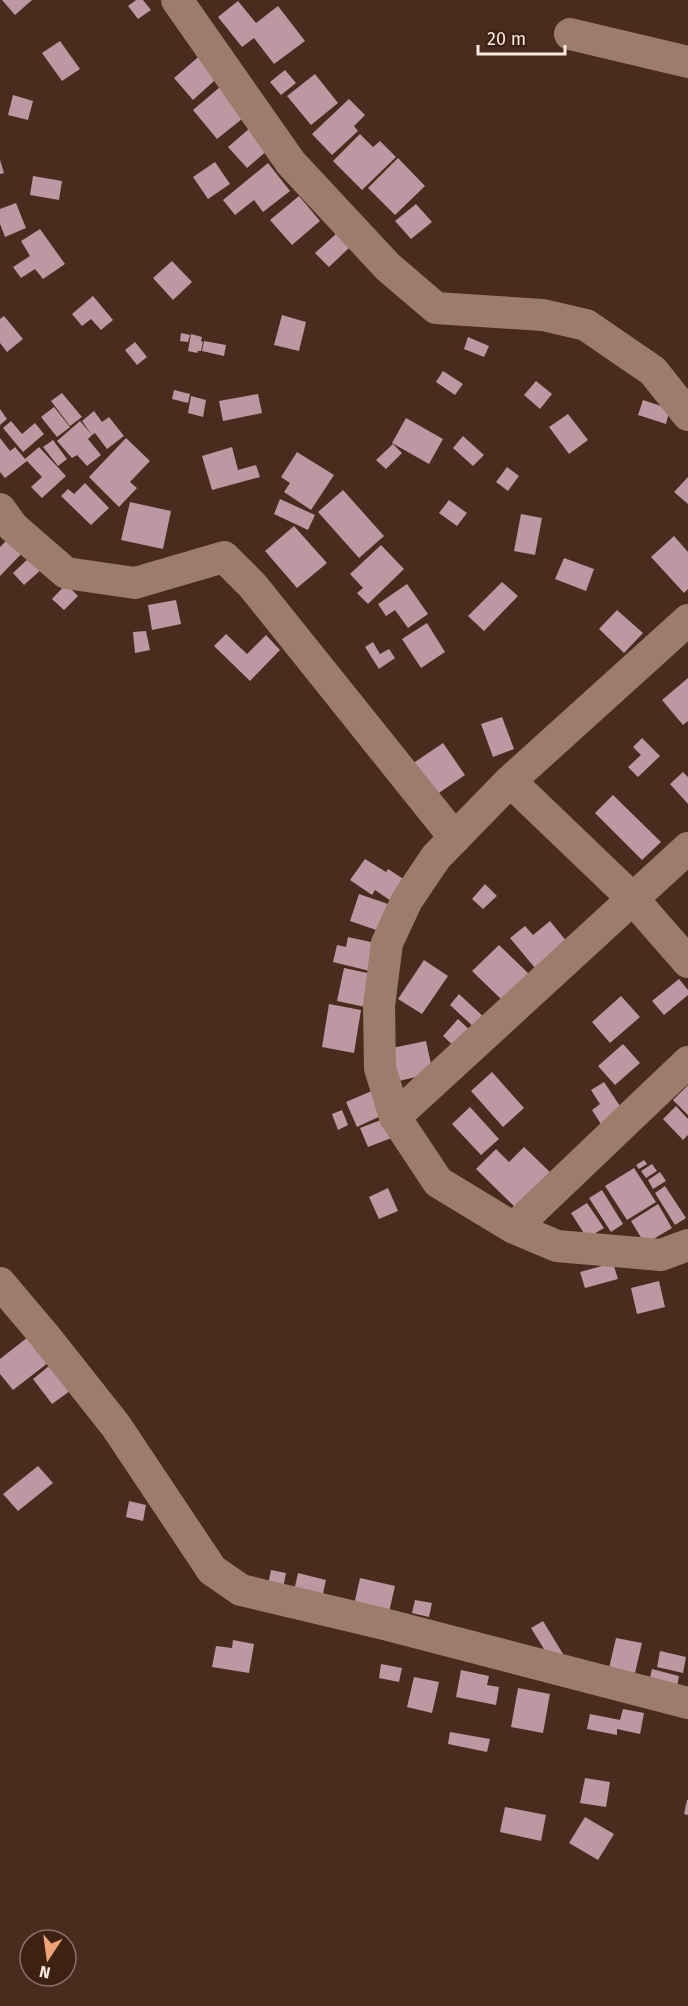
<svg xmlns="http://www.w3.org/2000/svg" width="688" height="2006" viewBox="0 0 688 2006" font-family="'Fira Sans',sans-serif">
  <rect width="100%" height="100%" fill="#482c1e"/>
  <!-- building -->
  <path fill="#bd97a2" d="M2,0h30l-17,15z
    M136,0h7l8,10 -13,9 -10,-13z
    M238,1l18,22 22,-17 27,35 -31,23 -20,-26 -12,9 -24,-30z
    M60,41l20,28 -18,12 -20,-28z
    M204,52l19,21 -30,27 -19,-22z
    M285,70l11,13 -15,12 -11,-13z
    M315,74l23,29 -27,22 -24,-29z
    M227,81l25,30 -35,28 -24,-29z
    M13,95l20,6 -5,19 -20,-5z
    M349,99l16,16 -11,11 4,5 -26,24 -20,-21z
    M250,128l19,21 -22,19 -19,-21z
    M360,134l13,13 7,-6 16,16 -34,33 -29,-29z
    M398,158l27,28 -30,29 -27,-27z
    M0,160l4,13 -4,1z
    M215,162l15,22 -22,15 -15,-22z
    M268,163l22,28 -27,21 -9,-12 -19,15 -12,-15z
    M33,176l29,5 -3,19 -29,-5z
    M299,196l21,25 -28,24 -22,-25z
    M16,203l10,25 -21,9 -5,-13v-15z
    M416,204l16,18 -21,17 -16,-18z
    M40,229l25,35 -22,15 -8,-10 -14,9 -8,-11 17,-11 -9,-15z
    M337,233l13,14 -21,20 -14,-14z
    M172,261l20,21 -19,18 -20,-22z
    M93,296l20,24 -12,10 -10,-11 -9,7 -10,-12z
    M282,315l24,7 -7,29 -25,-6z
    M4,316l19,23 -16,13 -7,-9v-24z
    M181,333l9,2 -2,7 -8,-1z
    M191,334l11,3 -1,4 2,1 -2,9h-3l-1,2 -9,-2z
    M468,337l21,9 -5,11 -20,-8z
    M204,341l22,4 -2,11 -22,-5z
    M135,342l12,15 -10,8 -12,-15z
    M443,371l20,13 -8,11 -19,-13z
    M536,381l16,13 -12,15 -16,-14z
    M174,390l16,4 -2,9 -16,-4z
    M62,393l20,24 -12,9 -19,-25z
    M258,394l4,19 -39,8 -4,-20z
    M191,396l15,4 -3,17 -15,-4z
    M643,400l27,9 -4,15 -28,-9z
    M54,407l16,20 -13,10 -16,-20z
    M0,409l7,10 -7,6z
    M94,411l8,11 7,-5 15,19 -17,13 -12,-16 -3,2 -10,-14z
    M568,414l20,26 -19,14 -20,-27z
    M406,418l37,21 -14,25 -37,-21z
    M11,421l11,13 13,-11 9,11 -21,18 -20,-24z
    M80,421l12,14 -4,4 13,16 -14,11 -10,-11 -5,3 -15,-17z
    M463,436l21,19 -11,11 -20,-18z
    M0,438l10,13 5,-4 10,12 14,-12 27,29 -24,22 -11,-11 11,-10 -15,-16 -22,17 -5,-6z
    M126,438l24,23 -20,21 7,6 -18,19 -30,-30z
    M53,440l14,19 -9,7 -15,-19z
    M393,444l9,9 -16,16 -10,-9z
    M232,447l6,23 18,-5 4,12 -48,13 -10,-34z
    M297,452l37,23 -23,35 -27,-18 6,-9 -9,-6z
    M507,467l12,9 -11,15 -12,-9z
    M688,477v27l-14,-12z
    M85,483l24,25 -18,17 -30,-29 7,-7 6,5z
    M343,490l41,46 -25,22 -41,-46z
    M280,499l35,16 -7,15 -34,-16z
    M449,500l18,13 -10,13 -18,-13z
    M130,502l41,9 -8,38 -42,-9z
    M521,514l21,4 -7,37 -21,-4z
    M294,526l33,37 -30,25 -32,-37z
    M12,535l14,14 -26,27v-29z
    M674,536l14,16v37l-4,4 -33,-36z
    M381,545l23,24 -36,35 -11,-11 6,-5 -13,-14z
    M31,556l12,12 -19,17 -11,-12z
    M564,558l30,11 -8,22 -31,-12z
    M502,582l16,14 -34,35 -16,-15z
    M66,584l12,12 -14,14 -12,-11z
    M407,584l21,30 -20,14 -13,-18 -9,6 -8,-12z
    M176,600l5,24 -29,6 -4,-25z
    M617,610l26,23 -19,20 -25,-24z
    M427,623l18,29 -24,16 -19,-29z
    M146,631l4,19 -15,3 -2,-21z
    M226,634l21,20 19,-19 14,15 -30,31 -36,-35z
    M373,642l7,12 9,-5 6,9 -16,11 -14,-22z
    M688,678v43l-5,4 -21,-25z
    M502,717l12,32 -21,8 -12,-33z
    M642,738l18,18 -22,21 -10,-10 13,-12 -8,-8z
    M443,743l22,32 -35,24 -21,-33z
    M683,772l5,5v27l-18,-20z
    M613,795l48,47 -19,18 -47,-47z
    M365,859l21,13 2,-3 20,13 -14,21 -19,-13 -3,5 -22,-15z
    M485,884l12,12 -14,13 -11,-10z
    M359,894l32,11 -9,27 -32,-11z
    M550,921l22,27 -32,26 -30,-36 15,-12 8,9z
    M348,937l32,7 -6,28 -41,-10 4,-17 9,2z
    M499,945l30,29 -27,26 -30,-29z
    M424,960l24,16 -26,38 -24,-15z
    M344,968l33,7 -7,33 -33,-7z
    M679,979l9,11v5l-24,20 -12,-14z
    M459,994l28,26 -10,10 -27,-25z
    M621,996l19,21 -30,26 -18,-21z
    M329,1004l32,6 -7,43 -32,-6z
    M458,1019l15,14 -15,17 -15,-14z
    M426,1041l7,32 -34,8 -7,-33z
    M623,1044l17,19 -25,22 -17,-19z
    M492,1072l32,36 -21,19 -32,-36z
    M604,1082l22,33 -22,14 -12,-19 8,-6 -9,-14z
    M688,1085v30l-15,-15z
    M374,1090l11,24 -28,13 -11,-25z
    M676,1106l12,13v16l-5,5 -20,-21z
    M470,1107l29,32 -18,16 -29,-31z
    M342,1110l6,15 -10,5 -6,-16z
    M386,1118l8,19 -26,10 -8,-19z
    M524,1147l28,27 -35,35 -41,-40 20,-20 13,13z
    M644,1160l3,4 -8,5 -3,-4z
    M652,1164l5,7 -11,7 -5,-7z
    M634,1168l22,34 -29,18 -22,-34z
    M660,1172l6,9 -13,8 -5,-9z
    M665,1186l21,32 -11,7 -20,-32z
    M388,1188l10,23 -19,8 -10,-22z
    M602,1190l21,34 -12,8 -22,-34z
    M587,1203l17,25 -17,10 -16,-25z
    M658,1204l14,24 -27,16 -14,-23z
    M613,1263l5,16 -33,9 -5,-16z
    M659,1281l6,26 -28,7 -6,-26z
    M33,1333l20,26 -40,31 -13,-16v-15z
    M54,1362l20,26 -22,16 -19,-25z
    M38,1466l15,17 -35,28 -15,-17z
    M129,1501l17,4 -3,16 -17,-4z
    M271,1570l15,3 -3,15 -15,-3z
    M298,1573l28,7 -4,18 -28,-7z
    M360,1578l35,8 -6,26 -35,-7z
    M415,1600l17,3 -3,14 -17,-4z
    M543,1621l20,33 -11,8 -21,-34z
    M616,1638l26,5 -7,30 -26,-5z
    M233,1640l21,4 -5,29 -37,-6 4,-21 16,2z
    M660,1651l26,6 -3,16 -26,-6z
    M381,1664l21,4 -3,14 -20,-4z
    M652,1669l27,7 -3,16 -28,-6z
    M461,1670l28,6 -2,9 12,2 -3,18 -40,-8z
    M414,1677l25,5 -7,31 -25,-6z
    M518,1688l32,6 -7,39 -32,-6z
    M623,1709l21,4 -4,21 -23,-5v6l-30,-6 3,-15 30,6z
    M450,1732l40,7 -3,13 -39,-8z
    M585,1778l25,4 -4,25 -26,-4z
    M687,1800h1v15l-4,-1z
    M505,1807l41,8 -5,26 -41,-9z
    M585,1817l29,17 -16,26 -29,-17z"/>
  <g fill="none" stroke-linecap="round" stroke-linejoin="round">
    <!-- minor -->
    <path stroke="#9d7c6c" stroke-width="32" d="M177,0l114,163 97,104 48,41 107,7 43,10 67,46 35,44
      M570,34l118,28
      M0,509l13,18 53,46 69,10 89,-26 29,29 202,252
      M688,620l-178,161 -74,76 -29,43 -20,43 -8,63 1,62 15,49 43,65 76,46 43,18 104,9 27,-10
      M510,781l122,117 56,64
      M395,1117l293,-269
      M514,1228l174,-166
      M0,1283l44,52 72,91 96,144 29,20 143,34 304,79"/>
  </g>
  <!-- north arrow -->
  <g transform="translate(48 1958) rotate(193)"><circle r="28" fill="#3d2214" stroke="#897165" stroke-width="1.5"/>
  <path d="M0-4.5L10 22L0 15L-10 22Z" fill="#efa376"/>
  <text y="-9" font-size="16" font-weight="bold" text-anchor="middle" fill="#fbe8df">N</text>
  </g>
  <!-- scale -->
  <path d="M478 45v9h87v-9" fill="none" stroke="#fbe8df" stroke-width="3"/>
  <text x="487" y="45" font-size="18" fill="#fbe8df" stroke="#3d2214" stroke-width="4.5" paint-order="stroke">20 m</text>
</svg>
